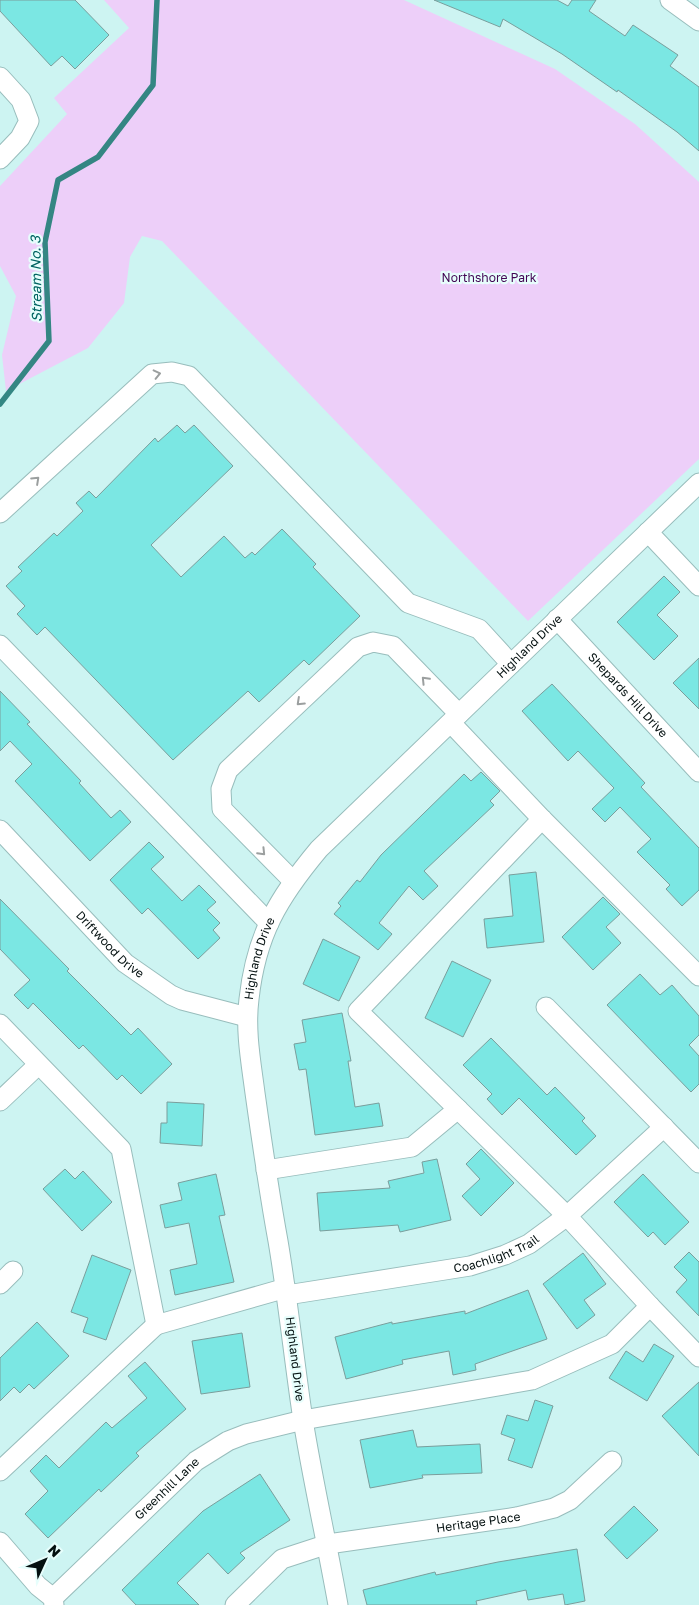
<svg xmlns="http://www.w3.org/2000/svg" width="699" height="1605" viewBox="0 0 699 1605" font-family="'Golos Text',sans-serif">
  <rect width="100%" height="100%" fill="#cdf4f2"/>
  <!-- green -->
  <path fill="#edcff9" d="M104,0h300l151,69 80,55 64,58v277l-171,162 -366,-380 -20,-5 -12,21 -6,46 -36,45 -82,43 -4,-36 14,-59 -16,-30v-80l67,-72 -13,-16 75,-70z"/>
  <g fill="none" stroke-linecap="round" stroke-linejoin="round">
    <!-- stream -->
    <path stroke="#348683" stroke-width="5.5" d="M0,404l49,-63 -4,-99 13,-62 40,-23 55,-72 4,-85"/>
  </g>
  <!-- building -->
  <path fill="#7be7e3" stroke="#7a9e9c" d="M0,0h75l34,35 -34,34 -13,-13 -11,10 -51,-55z
    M434,0h123l11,6 4,-6h24l-7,11 36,25 8,-11 45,30 -8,11 29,21v64l-22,-19 -59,-42 -1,2 -55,-38 -59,-35 -3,8z
    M177,425l8,8 9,-8 39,41 -82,79 30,32 43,-41 21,22 7,-6 3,3 27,-26 34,35 -3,3 47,49 -51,49 -5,-5 -45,42 -11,-11 -75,69 -128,-133 -8,8 -20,-21 8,-8 -19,-20 16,-15 -4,-4 36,-34 3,3 26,-25 -7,-8 13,-12 7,7 59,-60 3,4z
    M664,576l16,16 -23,23 21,21 -24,24 -37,-38z
    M699,658v51l-26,-26z
    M552,684l93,99 -4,4 58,61v42l-17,16 -16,-17 4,-4 -33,-33 14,-13 -31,-32 -15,15 -13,-13 22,-21 -36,-37 -10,10 -46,-50z
    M0,691l30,31 -3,2 54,57 -2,2 32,35 9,-8 11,12 -41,39 -75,-80 17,-17 -22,-23 -10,10z
    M481,772l19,19 -10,10 4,4 -70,66 14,15 -15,14 -14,-14 -30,37 13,11 -14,16 -44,-36 7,-8 -3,-3 19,-23 3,2 21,-27 83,-81 7,7z
    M149,842l15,15 -13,12 31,32 17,-16 17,17 -9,8 13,13 -7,7 7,8 -22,21 -50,-51 -6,6 -32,-34z
    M536,872l8,70 -57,6 -3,-29 29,-3 -4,-41z
    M603,897l17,17 -14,13 15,16 -28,27 -31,-33z
    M0,899l69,70 -2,2 64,64 7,-7 34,36 -31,30 -19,-19 -5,5 -34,-35 -4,4 -46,-46 -5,6 -14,-14 16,-15 -30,-31z
    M323,939l37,18 -21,44 -36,-17z
    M452,961l39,19 -28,57 -38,-19z
    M640,974l20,21 12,-10 27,31v19l-10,10 10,11v28l-8,8 -84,-87z
    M342,1013l9,48h-3l7,46 24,-4 4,23 -68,9 -9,-66 -7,1 -5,-26 12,-2 -4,-22z
    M491,1038l56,57 8,-8 30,31 -3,3 14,15 -20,19 -57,-57 -17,17 -15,-16 5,-5 -29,-29z
    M167,1102l37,2 -2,42 -42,-3 1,-20h6z
    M481,1149l33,34 -33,33 -19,-20 18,-17 -14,-15z
    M437,1159l14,61 -51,12 -2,-7 -78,6 -3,-38 73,-5 -2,-7 36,-8 -2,-11z
    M65,1169l10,10 8,-8 29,31 -30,29 -39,-42z
    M216,1174l9,41 -6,1 15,66 -59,13 -5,-25 27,-6 -8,-41 -24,5 -5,-23 22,-5 -4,-17z
    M643,1174l46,48 -24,23 -12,-13 -5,5 -34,-35z
    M689,1252l10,10v54l-23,-24 11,-12 -13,-13z
    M583,1253l23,31 -22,16 11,15 -18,14 -34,-45z
    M92,1255l39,15 -25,70 -23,-8 5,-14 -17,-6z
    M528,1290l19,49 -72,25 1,6 -23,5 -4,-24 -47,9 1,4 -57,15 -11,-42 57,-15v2l73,-13v3z
    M37,1322l32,34 -35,33 -5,-5 -9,9 -6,-6 -14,14v-43z
    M242,1333l8,54 -49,7 -9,-53z
    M654,1344l20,12 -27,45 -38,-23 17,-27 17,11z
    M145,1362l41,47 -50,44 3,3 -38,36 -2,-3 -51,49 -23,-24 23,-23 -18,-20 16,-16 13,13 47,-46 6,6 35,-30 -19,-22z
    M699,1382v74l-37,-40z
    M535,1400l18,6 -21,62 -24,-8 7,-21 -14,-5 6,-19 21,6z
    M413,1430l4,17 63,-3 2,29 -60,2 1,3 -53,10 -10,-48z
    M260,1474l30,46 -50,33 5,5 -17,16 -20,-21 -31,30 22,22h-63l-14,-15 81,-79z
    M634,1506l24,24 -31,29 -23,-24z
    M577,1549l8,52 -20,4 -2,-11 -35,6 -2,-10 -50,11 1,4h-110l-4,-15 72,-18 1,3 62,-13z"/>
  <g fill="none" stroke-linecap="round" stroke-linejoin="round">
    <!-- minor casing -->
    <g stroke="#98bdbc" stroke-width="21">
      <g id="minor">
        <path d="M670,0l29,21"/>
        <path d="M0,77l21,23 8,21 -9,17 -20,21"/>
        <path d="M0,513l152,-139 20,-2 17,4 219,227 71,26 32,35"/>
        <path d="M648,532l51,54"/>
        <path id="s1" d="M557,619l142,153"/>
        <path d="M0,645l269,278"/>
        <path d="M451,723l91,96 -184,192 209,205 83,90"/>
        <path d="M542,819l157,157"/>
        <path id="s2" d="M0,830l125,133 46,32 11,5 65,17"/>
        <path d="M293,881l-71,-72 -1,-20 7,-19 130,-123 15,-5 20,4 66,68"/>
        <path d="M546,1007l153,156"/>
        <path d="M0,1024l121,125 35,176 130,-37"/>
        <path d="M0,1101l38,-36"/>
        <path d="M266,1170l146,-23 46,-38"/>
        <path d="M0,1284l13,-13"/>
        <path id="s3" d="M287,1295l183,-29 35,-11 24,-11 38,-28 97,-89"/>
        <path d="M0,1471l156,-146"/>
        <path d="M0,1542l38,44 15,12 1,7"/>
        <path id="s4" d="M53,1598l143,-137 32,-20 18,-7 57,-14 229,-40 80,-36 38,-38 49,51"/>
        <path id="s5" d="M235,1605l47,-46 46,-15 189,-27 37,-9 16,-8 42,-39"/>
        <path id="s6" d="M338,1605c-11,-62 -25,-123 -35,-185 -9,-60 -15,-120 -25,-179 -9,-49 -16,-98 -23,-148 -4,-31 -10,-62 -6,-94 7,-64 29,-101 70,-150l380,-366"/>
      </g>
    </g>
    <!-- minor -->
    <use href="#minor" stroke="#fff" stroke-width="19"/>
  </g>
  <!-- one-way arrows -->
  <defs><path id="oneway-chevron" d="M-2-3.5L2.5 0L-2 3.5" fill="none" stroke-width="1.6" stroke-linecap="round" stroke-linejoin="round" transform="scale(1.25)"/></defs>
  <g stroke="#9b9f9f">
    <use href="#oneway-chevron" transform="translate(157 374) rotate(-13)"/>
    <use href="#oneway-chevron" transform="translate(36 480) rotate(-43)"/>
    <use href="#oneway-chevron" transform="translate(425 680) rotate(-134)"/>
    <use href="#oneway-chevron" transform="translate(300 702) rotate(137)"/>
    <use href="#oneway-chevron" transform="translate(262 852) rotate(46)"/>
  </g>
  <g text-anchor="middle" stroke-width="4.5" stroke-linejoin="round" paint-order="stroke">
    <!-- park labels -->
    <g font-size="12" fill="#410553" stroke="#e7fefc">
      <text x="489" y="282">Northshore Park</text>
    </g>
    <!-- street labels -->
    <g font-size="12" fill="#041010" stroke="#e7fefc">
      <text dy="4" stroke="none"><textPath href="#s6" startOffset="1074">Highland Drive</textPath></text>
      <text dy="4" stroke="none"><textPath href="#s1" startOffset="104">Shepards Hill Drive</textPath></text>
      <text dy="4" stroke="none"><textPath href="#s2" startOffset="159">Driftwood Drive</textPath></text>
      <text dy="4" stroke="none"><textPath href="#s6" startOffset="655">Highland Drive</textPath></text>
      <text dy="4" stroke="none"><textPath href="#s3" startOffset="214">Coachlight Trail</textPath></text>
      <text transform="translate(295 1359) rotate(83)" y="4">Highland Drive</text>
      <text dy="4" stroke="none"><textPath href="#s4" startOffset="158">Greenhill Lane</textPath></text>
      <text dy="4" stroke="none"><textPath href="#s5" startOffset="266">Heritage Place</textPath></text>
    </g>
    <!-- water labels -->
    <g font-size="14" font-style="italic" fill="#016462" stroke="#e7fefc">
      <text transform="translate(36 279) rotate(-91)" y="5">Stream No. 3</text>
    </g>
  </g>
  <!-- north arrow -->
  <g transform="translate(45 1560) rotate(46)" stroke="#e7fefc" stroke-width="4" paint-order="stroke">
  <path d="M0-4L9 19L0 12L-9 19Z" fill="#041010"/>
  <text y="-8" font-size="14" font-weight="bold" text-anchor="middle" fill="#041010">N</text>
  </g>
</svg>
